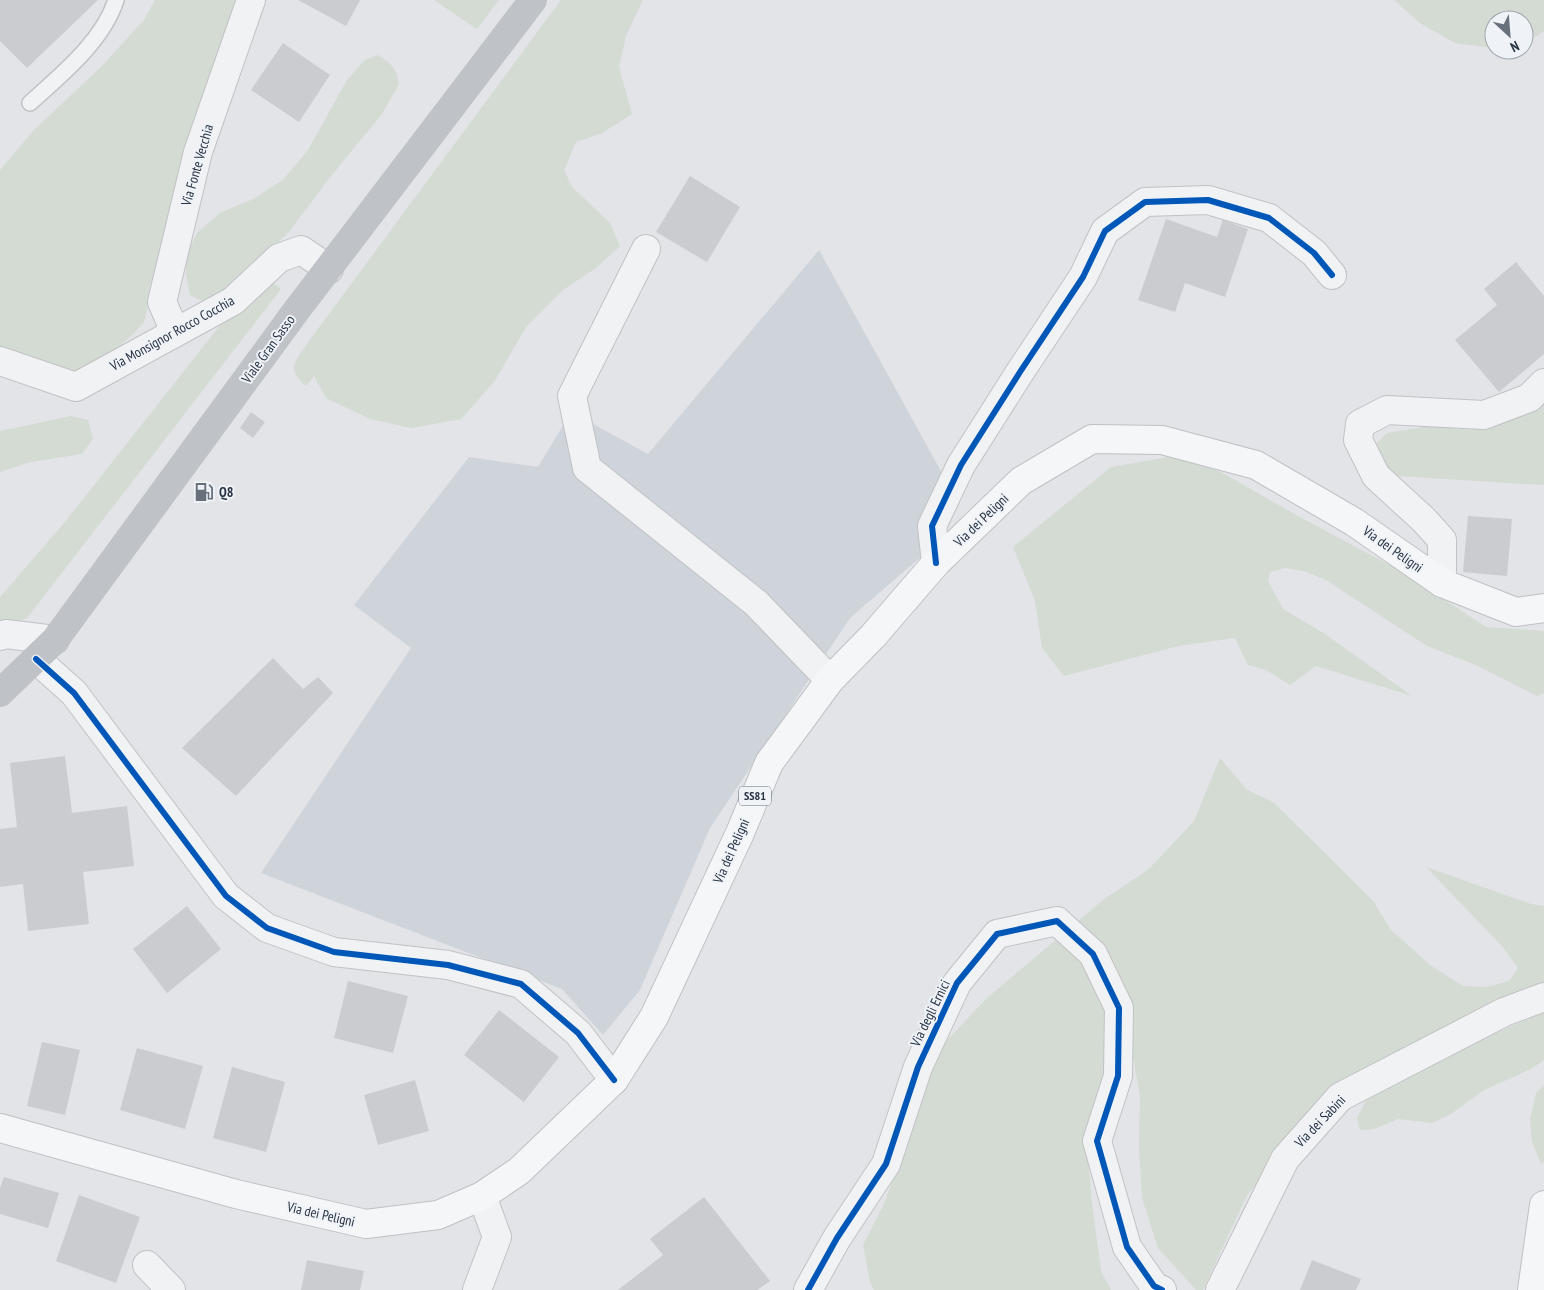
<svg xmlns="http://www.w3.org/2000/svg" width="1544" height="1290" viewBox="0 0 1544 1290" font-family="'PT Sans Narrow',sans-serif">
  <rect width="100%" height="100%" fill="#e2e4e7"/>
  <!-- built -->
  <path fill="#cfd4db" d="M819,250l123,223 -5,70 -87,75 -140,210 -70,162 -37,45 -41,-46 -301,-116 150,-225 -57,-43 115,-148 69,10 33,-55 77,42z"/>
  <!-- green -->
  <path fill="#d3dbd2" d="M155,0h84l-73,229 -22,93 -12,13 -34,29 -32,10 -66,-19v-185l34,-40 67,-63 43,-47z
    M434,0h65l-22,29z
    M561,0h82l-17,36 -7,31 13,47 -30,19 -26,9 -12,28 8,17 38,36 10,23 -24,22 -33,22 -37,37 -32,55 -33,37 -50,9 -41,-9 -44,-21 -12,-22 -8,10c-21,-18 -10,-25 3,-45z
    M1394,0h150v31l-20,14v-25h-30v28l-39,-5 -35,-20z
    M377,55c15,8 19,13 22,29l-17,30 -51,62 -43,57 -68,65 -18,3 -12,-6 -4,-20v-19l11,-23 23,-20 31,-13 32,-20 25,-30 39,-70 18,-20z
    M269,280l12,9 -254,329 -27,10v-31l65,-75 175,-222z
    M1544,400v85l-147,-9 -13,-9 -10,-21 13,-13 43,-7 41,4 64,-23z
    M71,416l17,4 5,19 -11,15 -51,8 -31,10v-41z
    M1175,456l46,16 75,43 101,54 89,58 58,4v62l-7,3 -59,-30 -51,-20 -101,-66 -22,-9 -19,-3 -15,4 -2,9 15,28 42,25 87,62 -96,-30 -26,19 -24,-15 -18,-5 -13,-27 -57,8 -114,30 -22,-28 -7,-47 -22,-54 98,-80z
    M1220,758l27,32 26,12 54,53 47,47 16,27 40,36 33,21 24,1 22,-6 9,-13 -16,-22 -76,-79 105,37 13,2v88l-216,110 -81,91 -44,95h-7l-38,-42 -16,-50 -3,-51 1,-51 -11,-61 -43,101 6,67 9,68 10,19h-237l-4,-8 -7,-37 20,-39 26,-69 22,-80 57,-60 115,-97 46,-31 45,-48z
    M1544,1012v48l-13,9 -47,21 -33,24 -19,9 -34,-4 -24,10 -14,1 -3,-12 14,-27 41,-22z
    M1544,1085v77l-3,2 -9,-22 -2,-22 6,-27z"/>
  <!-- building -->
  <path fill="#cacccf" d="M0,0h98l-71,68 -27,-27z
    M298,0h62l-14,26z
    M283,43l47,32 -31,47 -48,-32z
    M690,176l50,31 -33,55 -51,-30z
    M1166,219l51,18 6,-17 25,9 -23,68 -40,-14 -10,29 -37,-12z
    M1516,262l28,34v58l-45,38 -44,-52 42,-35 -13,-16z
    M251,412l14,10 -12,16 -13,-10z
    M1468,516l44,3 -5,57 -44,-4z
    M273,658l30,31 15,-12 15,16 -97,103 -54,-48z
    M65,756l7,57 55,-7 7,60 -51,6 6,52 -61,7 -5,-47 -23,3v-58l17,-2 -7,-64z
    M187,906l34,43 -54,44 -34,-44z
    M348,981l60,15 -15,57 -59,-15z
    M499,1010l60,47 -35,45 -60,-47z
    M42,1042l38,8 -15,65 -38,-9z
    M137,1048l66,18 -18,63 -65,-19z
    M232,1067l53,15 -19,70 -53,-14z
    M415,1080l14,51 -51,14 -14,-50z
    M4,1177l55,16 -11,35 -48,-14v-26z
    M79,1195l61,22 -24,66 -60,-22z
    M704,1197l66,84 -13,9h-139l45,-35 -13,-16z
    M307,1260l57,11 -4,19h-59z
    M1312,1260l49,19 -5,11h-56z"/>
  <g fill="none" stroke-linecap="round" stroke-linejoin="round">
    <!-- service casing -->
    <g stroke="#c0c2c5" stroke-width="18">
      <path id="service" d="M30,103c31,-28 73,-62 86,-103"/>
    </g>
    <!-- minor casing -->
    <g stroke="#c0c2c5" stroke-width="30">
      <path id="minor" d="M646,249l-74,147 15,72 169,135 74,77
        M175,332l-13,-30 36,-150 53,-152
        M0,361l76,26 157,-86 46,-43 22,-8 28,19
        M936,563l-4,-37 29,-61 59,-93 63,-95 22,-46 40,-29 63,-2 61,18 45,35 18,22
        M1442,583v-43l-18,-20 -48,-44 -18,-36 2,-16 27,-14 97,5 45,-17 15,-15
        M0,636l6,-2 49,6
        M36,659l38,34 152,203 41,32 67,24 114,13 73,19 57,49 36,47
        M147,1265l24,25
        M477,1290l20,-53 -15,-41
        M808,1290l29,-52 49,-74 32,-97 39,-84 40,-49 60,-13 36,33 26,54 -1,68 -21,65 30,106 27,39 8,4
        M1220,1290l65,-131 55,-62 164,-85 40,-15"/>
    </g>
    <!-- primary casing -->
    <g stroke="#bec1c5" stroke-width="30">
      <path id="primary" d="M0,1128l236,66 130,30 72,-9 44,-19 37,-25 95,-91 40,-63 86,-184 29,-70 61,-83 43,-44 63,-73 85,-82 71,-42 70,1 94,25 98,57 88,61 74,29 28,-4
        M1532,1290l12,-85"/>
    </g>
    <!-- service -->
    <use href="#service" stroke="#f1f2f4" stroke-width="15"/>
    <!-- minor -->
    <use href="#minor" stroke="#f1f2f4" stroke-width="28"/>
    <!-- secondary -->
    <path stroke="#bfc2c7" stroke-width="28" d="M0,693l55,-53 241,-329 237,-311"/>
    <!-- primary -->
    <use href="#primary" stroke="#f5f6f7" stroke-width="28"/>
    <!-- cycleway casing -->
    <g stroke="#eff3f7" stroke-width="9">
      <path id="cycleway" d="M936,563l-4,-37 29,-61 59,-93 63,-95 22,-46 40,-29 63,-2 61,18 45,35 18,22
        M36,659l38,34 152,203 41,32 67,24 114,13 73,19 57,49 36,47
        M808,1290l29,-52 49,-74 32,-97 39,-84 40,-49 60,-13 36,33 26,54 -1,68 -21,65 30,106 27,39 8,4"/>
    </g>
    <!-- cycleway -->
    <use href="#cycleway" stroke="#0057b8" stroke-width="6"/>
  </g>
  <!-- icons -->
  <defs>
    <g id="fuel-bare" transform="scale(1.5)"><path d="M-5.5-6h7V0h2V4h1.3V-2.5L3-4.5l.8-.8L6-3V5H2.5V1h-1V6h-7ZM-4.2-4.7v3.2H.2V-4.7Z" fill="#68707c" stroke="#eff3f7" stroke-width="2.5" paint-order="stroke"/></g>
  </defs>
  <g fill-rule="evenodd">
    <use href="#fuel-bare" x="204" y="492"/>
  </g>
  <g text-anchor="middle" stroke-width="4" stroke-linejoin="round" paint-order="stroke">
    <!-- shield labels -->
    <rect fill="#eff3f7" stroke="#636c78" stroke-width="1" x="739" y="786.5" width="32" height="19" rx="4"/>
    <g font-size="12" font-weight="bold" fill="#273242">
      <text x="755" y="800">SS81</text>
    </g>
    <!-- street labels -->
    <g font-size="14" fill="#273242" stroke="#eff3f7">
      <text transform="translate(197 165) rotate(-74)" y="5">Via Fonte Vecchia</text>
      <text transform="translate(172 333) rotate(-29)" y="5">Via Monsignor Rocco Cocchia</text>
      <text transform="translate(268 349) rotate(-54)" y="5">Viale Gran Sasso</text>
      <text transform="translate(981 520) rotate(-44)" y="5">Via dei Peligni</text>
      <text transform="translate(1393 549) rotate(35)" y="5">Via dei Peligni</text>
      <text transform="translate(731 851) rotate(-66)" y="5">Via dei Peligni</text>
      <text transform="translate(930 1013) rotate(-64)" y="5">Via degli Ernici</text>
      <text transform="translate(1320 1121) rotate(-46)" y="5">Via dei Sabini</text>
      <text transform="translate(321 1214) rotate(13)" y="5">Via dei Peligni</text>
    </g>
    <!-- poi labels -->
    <g font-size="14" font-weight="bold" fill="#273242" stroke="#eff3f7" text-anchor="start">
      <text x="219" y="497">Q8</text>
    </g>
  </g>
  <!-- north arrow -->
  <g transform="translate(1509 35) rotate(154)"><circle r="24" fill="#eff3f7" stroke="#9fa6af"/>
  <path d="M0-4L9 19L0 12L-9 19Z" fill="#68707c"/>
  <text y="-8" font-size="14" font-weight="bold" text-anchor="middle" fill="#273242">N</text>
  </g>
</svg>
